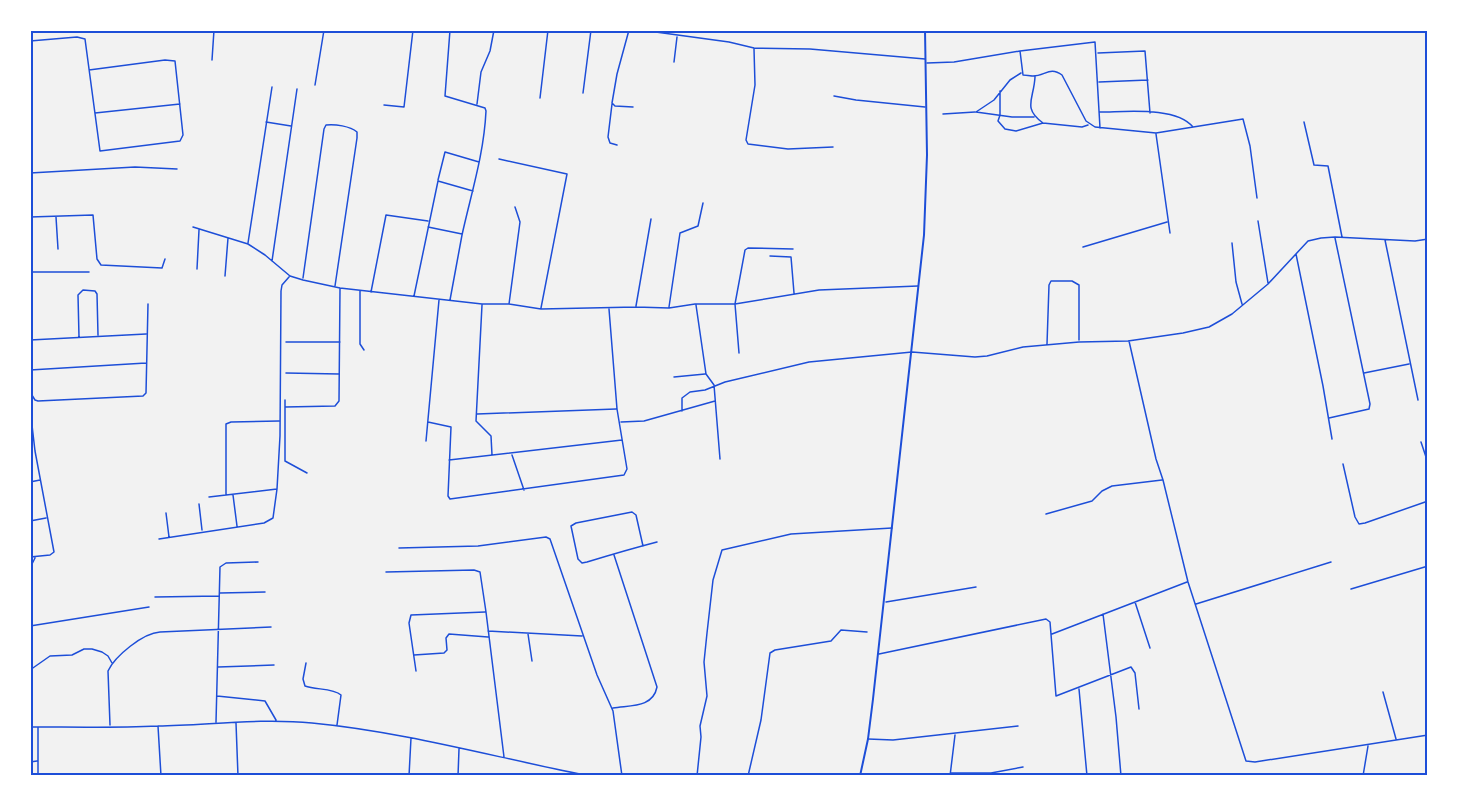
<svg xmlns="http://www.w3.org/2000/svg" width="1458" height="806" viewBox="0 0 1458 806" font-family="Helvetica,sans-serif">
  <rect width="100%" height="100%" fill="#f2f2f2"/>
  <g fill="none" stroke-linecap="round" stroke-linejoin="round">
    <!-- minor -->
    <path stroke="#1d4ed8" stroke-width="1.5" d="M629,30l-12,44 -5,29 3,3 18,1
      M641,30l88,12 25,6 56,1 115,10
      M30,41l47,-4 8,2 15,112 80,-10 3,-6 -8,-74 -10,-1 -76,10
      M754,49l1,36 -9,55 2,4 40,5 45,-2
      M1020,51l3,24c1,0 9,1 10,1 12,0 17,-10 29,-1l24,46 9,6 61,6 87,-14 7,27 7,52
      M1098,53l47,-2 5,62
      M212,60l2,-30
      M674,62l3,-25
      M927,63l27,-1 66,-11 75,-9 5,86
      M1021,73l-11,7 -16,20 -18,12 36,5h22
      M1035,77c-1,22 -13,31 8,46
      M1099,82l49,-2
      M315,85l9,-55
      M1000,91v24l-2,6 7,8 11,2 27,-8 39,4 6,-2
      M583,93l8,-63
      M834,96l22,4 69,7
      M540,98l8,-68
      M477,104l4,-32 9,-21 4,-21
      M612,104l-4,33 2,6 7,2
      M384,105l20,2 9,-77
      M1100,112c25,0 76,-6 93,15
      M95,113l85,-9
      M943,114l32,-2
      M266,122l25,4
      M1304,122l10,43 14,1 14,71
      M1156,134l14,99
      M499,159l68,15 -26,134
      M30,173l105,-6 42,2
      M438,180l7,-28 34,10
      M30,217l63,-2 4,44 4,6 61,3 3,-9
      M56,217l2,32
      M1258,221l10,62
      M193,227l55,17 17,11 25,21 13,4 37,8 142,16h27l32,5 95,-2 33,1 26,-4h40l84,-14 99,-4
      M428,227l34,7
      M1385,240l33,160
      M248,243l24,-156
      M1232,243l4,39 6,22
      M1083,247l84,-25
      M1296,254l27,132 9,53
      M770,256l21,1 3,36
      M272,261l25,-172
      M197,269l2,-39
      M30,272h59
      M225,276l3,-38
      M303,278l21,-149 2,-4c9,-1 24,1 31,7v6l-22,148
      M360,291v53l4,6
      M371,292l15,-77 42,6
      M414,296l24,-115 35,10
      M450,300c4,-22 8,-43 12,-65 9,-41 22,-81 24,-124l-1,-3 -40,-12 5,-66
      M509,304l11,-82 -5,-15
      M482,305l-6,116 15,15 1,19
      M696,305l10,69 8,11 6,74
      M636,306l15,-87
      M669,307l11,-74 18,-7 5,-23
      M79,337l-1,-42 5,-5 12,1 2,3 1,41
      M30,340l116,-6
      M1129,341l27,118 7,21 25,102 58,179 9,1 173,-27
      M286,342h54
      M1047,344l2,-59 2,-4h21l7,4v55
      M739,353l-4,-49 10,-54 3,-2 45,1
      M30,370l116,-7
      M286,373l53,1
      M1364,373l45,-9
      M674,377l31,-3
      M30,392l5,8 3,1 105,-5 3,-3 2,-89
      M285,400v61l22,12
      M285,407l50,-1 4,-5 1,-112
      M30,408l5,43 19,101 -4,3 -20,2
      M682,411v-13l8,-6 15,-2 20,-8 84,-20 103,-10 63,5 12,-1 36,-9 56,-5 49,-1 55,-8 26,-6 23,-13 36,-30 40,-43 13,-3 14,-1 80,4 13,-2
      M477,414l139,-5
      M1329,418l40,-9 1,-5 -35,-166
      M428,422l23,5 -3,69 2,3 174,-24 3,-6 -10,-60 -8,-100
      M621,422l23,-1 71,-20
      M426,441l13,-141
      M1421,442l7,21
      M512,455l12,35
      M449,460l173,-20
      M1343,464l12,53 4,7 6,-1 63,-22
      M30,482l10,-2
      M226,495v-71l5,-2 48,-1
      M233,495l4,31
      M209,497l68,-8
      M199,504l3,26
      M166,513l3,24
      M1046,514l46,-13 10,-10 10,-5 50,-6
      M30,521l16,-3
      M159,539l105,-16 9,-5 4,-29 3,-53 1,-145 1,-6 7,-8
      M643,546l-7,-31 -4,-3 -56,11 -5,3 7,33 4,4 5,-1c23,-7 47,-14 70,-20
      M399,548l79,-2 68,-9 4,2 47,136 16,36 9,65
      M30,568l5,-10
      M386,572l88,-2 6,2 6,40 18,145
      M1351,589l77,-23
      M220,593l45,-1
      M155,597l64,-1
      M886,602l90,-15
      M1135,602l15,46
      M1196,604l135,-42
      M1103,614l13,103 5,59
      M30,626l119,-19
      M488,631l94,5
      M528,634l4,27
      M1052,634l135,-52
      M879,654l167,-35 4,3 6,74 75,-29 4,6 4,36
      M414,655l30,-2 3,-3 -1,-12 3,-4 39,3
      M306,663l-3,16 2,7c11,4 28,2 36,9l-4,30
      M218,667l56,-2
      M30,670l20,-14 22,-1 12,-6h8l10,3 6,4 4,7
      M416,671l-7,-48 2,-8 74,-3
      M1079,689l8,87
      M1383,692l13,47
      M217,696l48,5 11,19
      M613,708c17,-3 40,0 44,-21l-43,-132
      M216,722l4,-155 6,-4 32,-1
      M236,723l2,53
      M110,725l-2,-54c7,-15 35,-38 52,-39l111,-5
      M158,726l3,50
      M30,727c42,0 85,1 128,-1 51,-1 103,-8 154,-3 94,9 185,35 278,53
      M38,728v48
      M868,739l25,1 125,-14
      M30,762l7,-1
      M951,773h40l32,-6
      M409,776l2,-38
      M458,776l1,-27
      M697,776l4,-39 -1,-11 7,-30 -3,-34 3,-29 6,-53 9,-30 69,-16 101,-6
      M748,776l13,-56 9,-67 5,-3 56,-9 10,-11 26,2
      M950,776l5,-41
      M1363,776l5,-30"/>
    <!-- tertiary -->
    <path stroke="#1d4ed8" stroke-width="2" d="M860,776l8,-37 5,-40 51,-464 3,-80 -2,-125"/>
  </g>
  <!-- border -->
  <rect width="1458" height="806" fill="none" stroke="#ffffff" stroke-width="63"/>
  <rect x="32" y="32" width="1394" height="742" fill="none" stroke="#1d4ed8" stroke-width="2"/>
</svg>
